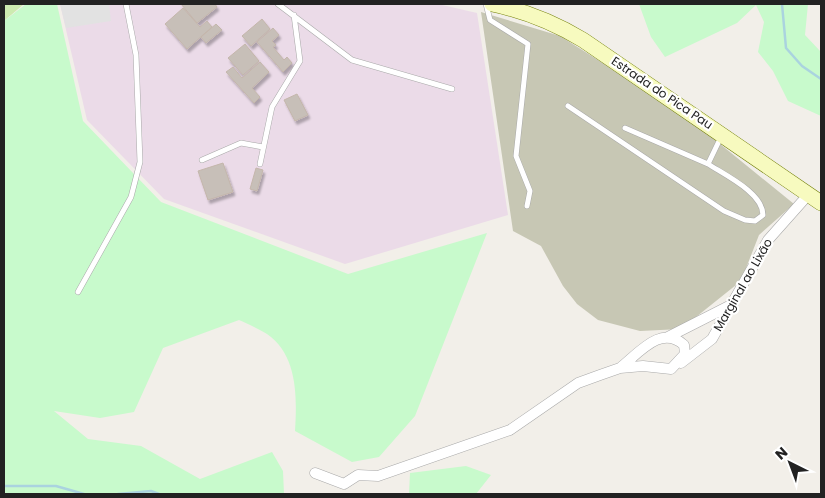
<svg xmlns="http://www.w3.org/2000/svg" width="825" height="498" viewBox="0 0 825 498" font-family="Poppins,sans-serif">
  <defs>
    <filter id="shadow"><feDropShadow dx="2" dy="3.5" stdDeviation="1" flood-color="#0004"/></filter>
  </defs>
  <rect width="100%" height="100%" fill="#f2efe9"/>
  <!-- industrial -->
  <path fill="#ebdbe8" d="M60,4h378l39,9 31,202 -163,49 -181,-65 -77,-79z"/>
  <!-- construction -->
  <path fill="#c7c7b4" d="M481,12l79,24 122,77 112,91 -35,31 -18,46 -60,48 -41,2 -42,-11 -21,-16 -14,-18 -22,-40 -28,-15z"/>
  <!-- grass -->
  <path fill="#cdebb0" d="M4,4h20l-20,17z"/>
  <!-- park -->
  <path fill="#c8facc" d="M26,4h31l26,117 78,81 187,72 139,-41 -72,183 -36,41 -27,5 -57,-31c2,-33 3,-76 -28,-97 -8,-5 -19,-10 -28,-14l-76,28 -29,64 -34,6 -46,-7 34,28 53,7 59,33 72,-27 11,19 1,23h-280v-473z
    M639,4h169l-3,31 16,17v64l-33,-15 -15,-30 -15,-19 6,-30 -8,-17 -19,18 -72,34 -14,-20z
    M466,466l25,9 -15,19h-67l1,-21z"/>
  <!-- parking -->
  <path fill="#e2e2e2" d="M60,4h49l2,17 -45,7z"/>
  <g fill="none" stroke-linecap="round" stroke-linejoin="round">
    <!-- stream -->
    <path stroke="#aad3df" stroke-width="2.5" d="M782,4l4,44 16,18 19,13
      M4,486h52l28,8
      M118,494l33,-3 8,3"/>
  </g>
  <!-- building -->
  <path fill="#c7bfb8" stroke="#c4b6ab" filter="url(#shadow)" d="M181,4h34l2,3 -20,16z
    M183,8l17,19 7,-6 5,6 -25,22 -22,-25z
    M262,19l8,10 -19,17 -9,-10z
    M216,24l6,6 -16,13 -5,-6z
    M273,28l6,7 -7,6 4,4 -3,2 11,13 3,-3 5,6 -9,9 -26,-30z
    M245,44l14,17 -16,14 -15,-17z
    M260,62l9,10 -17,16 8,9 -6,6 -28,-31 7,-5 9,11z
    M297,94l11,21 -13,6 -11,-21z
    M223,163l10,29 -25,8 -10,-29z
    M256,168l7,2 -6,21 -7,-2z"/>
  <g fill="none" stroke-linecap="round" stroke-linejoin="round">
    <!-- lane casing -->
    <g stroke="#a9a9a9" stroke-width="6">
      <path id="lane" d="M278,4l74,56 100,29
        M486,4l4,16 38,24 -12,112 14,35 -3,15
        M568,106l156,105 21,9 10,1 8,-6c0,-22 -38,-40 -55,-51l13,-27
        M625,128l83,36
        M202,160l39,-17 22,4
        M260,164l12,-57 28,-46 -6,-46
        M78,292l53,-95 9,-35 -4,-107 -10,-51"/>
    </g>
    <!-- street casing -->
    <g stroke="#a9a9a9" stroke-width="11">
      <path id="street" d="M668,337l65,-33
        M681,363l31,-24 56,-99 40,-45
        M315,473l29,11 14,-9 20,1 132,-46 68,-47 22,-8 20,-7 23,-2 28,3 14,-15 -1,-9c-23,-21 -45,8 -64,23"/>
    </g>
    <!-- secondary casing -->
    <g stroke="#707d05" stroke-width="16">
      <path id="secondary" d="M492,4c34,7 61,18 91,36l238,163"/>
    </g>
    <!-- lane -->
    <use href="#lane" stroke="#fff" stroke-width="5"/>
    <!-- street -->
    <use href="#street" stroke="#fff" stroke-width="10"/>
    <!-- secondary -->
    <use href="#secondary" stroke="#f7fabf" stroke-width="15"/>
  </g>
  <g text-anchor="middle" stroke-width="4.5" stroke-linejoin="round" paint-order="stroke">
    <!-- street labels -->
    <g font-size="12" fill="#222" stroke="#fff">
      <text transform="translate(662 93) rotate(34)" y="4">Estrada do Pica Pau</text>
      <text transform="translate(743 285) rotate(-60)" y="4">Marginal ao Lixão</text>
    </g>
  </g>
  <!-- border -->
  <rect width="825" height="498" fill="none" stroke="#222222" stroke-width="10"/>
  <!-- north arrow -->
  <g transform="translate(790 463) rotate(318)" stroke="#ffffff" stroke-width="4" paint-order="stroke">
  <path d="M0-4L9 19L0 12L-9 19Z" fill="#222222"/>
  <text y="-8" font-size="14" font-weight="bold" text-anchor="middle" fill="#222222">N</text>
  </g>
</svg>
